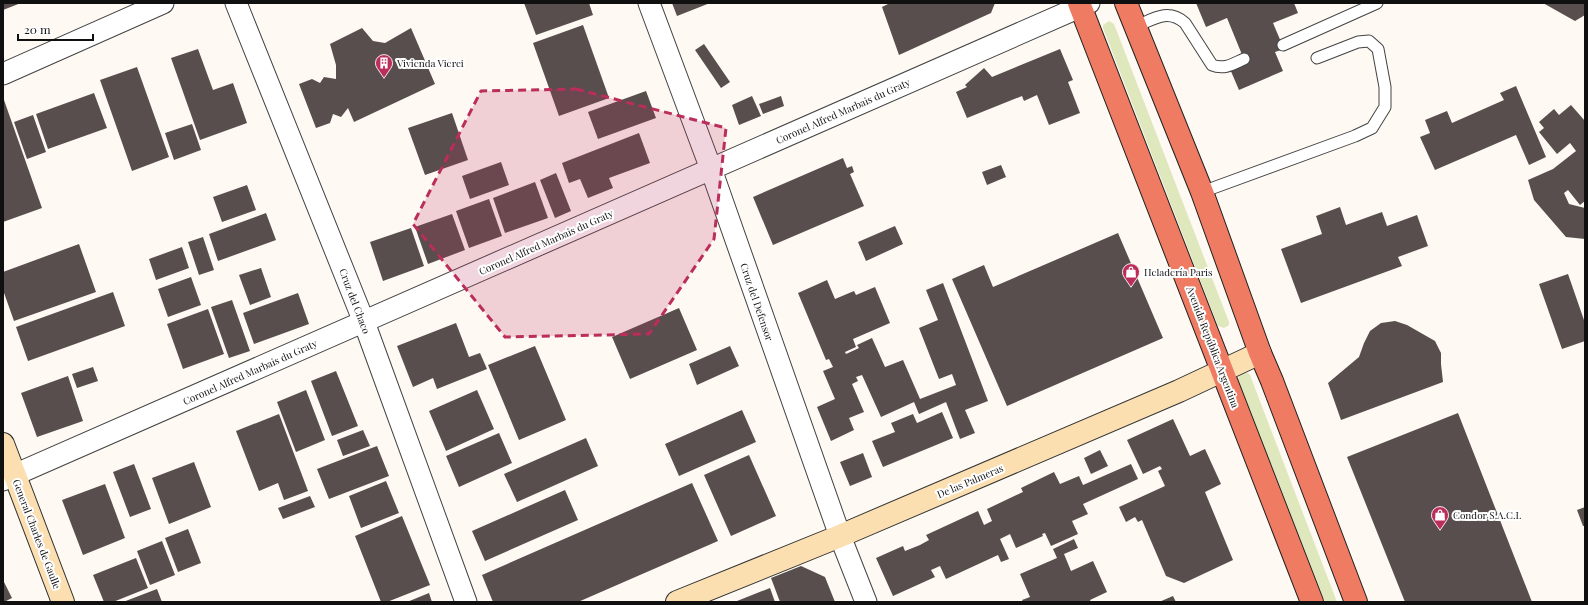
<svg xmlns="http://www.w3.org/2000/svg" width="1588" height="605" viewBox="0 0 1588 605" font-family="'Playfair Display',serif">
  <rect width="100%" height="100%" fill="#fef9f3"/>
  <!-- green -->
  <path fill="#dfe8bd" d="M1109,21l5,3 115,298v3l-5,3 -6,-2 -115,-298v-3z
    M1242,373h6l2,2 87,227h-12l-87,-223 1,-3z"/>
  <!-- building -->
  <path fill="#584e4d" d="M3,3h18l-18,7z
    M524,3h65l4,12 -57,20z
    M672,3h38l-33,13z
    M890,3h105l-4,10 -92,42 -17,-48z
    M1196,3h98l4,10 -25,10 11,26 -9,3 8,19 -44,19 -9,-21 15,-7 -18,-44 -21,9z
    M1543,3h42v12l-10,6z
    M583,25l26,73 -50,18 -26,-73z
    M362,28l11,13 12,2 26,-15 24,56 -81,38 -6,-14 -7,9 -8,-3 -3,9 -14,5 -17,-44 13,-5 8,4 4,-6 12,2v-14l-6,-21z
    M704,44l26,38 -9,6 -26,-38z
    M198,49l15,41 20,-7 14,40 -47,17 -29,-82z
    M1060,49l13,31 -5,2 12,31 -31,12 -12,-30 -13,6 -2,-5 -55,22 -11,-26 11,-5 -2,-2 19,-17 8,9z
    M137,67l32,90 -37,14 -32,-91z
    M1516,86l30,71 -17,8 -13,-30 -81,35 -15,-33 10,-4 -5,-13 22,-9 5,12 52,-23 -4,-7z
    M646,91l10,27 -58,21 -10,-27z
    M94,93l13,35 -59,21 -12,-35z
    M752,96l9,20 -22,9 -7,-20z
    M781,96l3,10 -21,8 -4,-10z
    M4,100l38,108 -39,14v-121z
    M1571,105l14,16v80l-5,4 -12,-15 -4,3 5,11 16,4v31l-19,-2 -32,-37 -6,-20 25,-11 23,-18 -6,-8 -13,11 -18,-22 5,-4 -5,-6 15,-13 5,6z
    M452,113l16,47 -43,15 -17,-47z
    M33,115l13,37 -19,7 -13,-37z
    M192,124l9,26 -27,10 -9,-27z
    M639,133l11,30 -41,15 4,10 -25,10 -8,-19 -11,4 -7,-20z
    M843,158l4,10 5,-2 2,6 -4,2 14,32 -91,39 -20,-48z
    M501,162l8,23 -39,14 -8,-23z
    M1001,165l5,12 -19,8 -5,-13z
    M556,173l15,38 -16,7 -15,-38z
    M535,182l13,36 -43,15 -12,-35z
    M247,185l9,25 -34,12 -9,-25z
    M489,199l13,37 -33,12 -13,-37z
    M1340,207l6,18 36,-13 5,14 30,-11 11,31 -30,11 4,9 -101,37 -20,-54 41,-15 -6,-18z
    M266,213l10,27 -58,21 -9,-27z
    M452,214l13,36 -37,14 -13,-37z
    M895,226l8,18 -37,17 -8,-19z
    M411,228l13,38 -41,15 -13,-39z
    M1118,233l45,105 -156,68 -55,-127 32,-14 9,22z
    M203,237l11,33 -15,5 -11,-33z
    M79,244l17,48 -82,29 -11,-31v-18z
    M182,247l7,21 -33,12 -7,-21z
    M261,268l10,29 -21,8 -11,-30z
    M1568,274l17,49v18l-23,8 -23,-65z
    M191,277l10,28 -33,12 -10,-28z
    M827,280l8,19 19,-8 2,4 19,-8 15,36 -37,16 3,8 -11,5 1,2 13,-6 -2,-3 15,-7 13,29 18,-7 17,39 36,-14 -4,-11 -13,5 -20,-51 19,-8 -12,-30 17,-7 45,118 -23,9 10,23 -15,6 -14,-37 -27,12 -5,-12 -33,15 -19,-42 -6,2 2,4 -6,3 12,28 -15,6 5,12 -23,11 -14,-34 18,-8 -12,-28 10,-4 -4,-8 -3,1 -28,-67z
    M113,292l12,34 -97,35 -12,-34z
    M298,293l11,31 -55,20 -11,-31z
    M232,300l18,51 -21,7 -18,-51z
    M679,308l18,42 -67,29 -18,-42z
    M208,309l16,45 -41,15 -16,-45z
    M1395,321l12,4 28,16 6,12v11l2,18 -102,38 -13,-37 31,-26 5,-14 6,-12 11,-8z
    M456,323l13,34 11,-4 7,16 -50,20 -4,-11 -20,9 -16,-41z
    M535,346l31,74 -47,20 -31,-75z
    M730,346l9,20 -42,19 -8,-21z
    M93,367l5,14 -21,7 -5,-14z
    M336,371l22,55 -26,10 -21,-55z
    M68,376l15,45 -46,16 -16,-44z
    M306,390l19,50 -29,12 -19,-50z
    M477,390l17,39 -48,22 -17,-40z
    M742,410l14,32 -77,34 -14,-32z
    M942,412l11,26 -70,29 -11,-26 23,-9 -4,-9 22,-9 4,9z
    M1458,413l74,189h-127l-58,-145z
    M279,414l29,77 -24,9 -6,-17 -19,8 -23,-60z
    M1173,419l17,37 15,-7 16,35 -16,8 28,68 -49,23 -18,-7 -24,-56 -4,2 -3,-5 -9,5 -7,-15 46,-21 -7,-15 4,-2 -2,-3 -17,8 -16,-34z
    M363,430l7,16 -27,10 -6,-16z
    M499,433l13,30 -53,24 -13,-31z
    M586,438l12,28 -81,36 -13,-28z
    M377,446l12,30 -60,23 -12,-30z
    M1100,450l8,16 -17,8 -7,-16z
    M863,453l9,24 -22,9 -10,-24z
    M749,455l27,61 -45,20 -27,-61z
    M194,462l17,45 -42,17 -17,-46z
    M134,464l17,45 -21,8 -17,-45z
    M1131,464l7,15 -55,25 5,10 -16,7 6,13 -27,12 -6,-13 -3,1 1,2 -27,12 -6,-14 -10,5 9,20 -8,3 -3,-7 -52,24 -6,-13 -9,4 4,7 -42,19 -17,-38 27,-12 2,5 15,-6 9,-5 -3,-5 52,-24 6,14 8,-4 -5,-12 36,-17 -2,-4 33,-16 6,12 19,-8 4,9z
    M386,481l13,32 -38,15 -12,-32z
    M692,483l26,58 -140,61h-85l-11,-27z
    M105,484l20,54 -42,17 -21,-55z
    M565,490l13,30 -93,41 -13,-30z
    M310,496l5,11 -32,12 -5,-11z
    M1585,507v19h-2l-6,-16z
    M402,516l28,69 -43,17h-6l-26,-66z
    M188,529l13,34 -23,9 -13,-34z
    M1074,539l4,9 -14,6 7,17 22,-10 14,31 -17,8 1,2h-68l-1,-2 8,-3 -10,-23 37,-16 -4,-9z
    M162,541l13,34 -25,10 -13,-34z
    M136,558l12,30 -35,14h-9l-11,-27z
    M801,566l24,11 10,25h-55l-9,-24z
    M3,580l9,18 -8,4h-1z
    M770,588l5,14h-37l-1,-1z
    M157,589l5,13h-39z
    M429,593l3,9h-25z
    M1173,596l3,6h-17z"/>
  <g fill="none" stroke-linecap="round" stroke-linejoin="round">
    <!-- lane casing -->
    <g stroke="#434343" stroke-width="13">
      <path id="lane" d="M1135,27c18,-8 33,-19 50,-4l27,42c12,5 21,-1 32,-6
        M1283,45l94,-42
        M1202,192l153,-56 17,-8 13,-21v-20l-7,-38 -9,-8 -11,1 -41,16"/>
    </g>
    <!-- street casing -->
    <g stroke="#434343" stroke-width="23">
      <path id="street" d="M236,3l128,319 102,280
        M649,3l62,166 129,367 26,66
        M3,74l160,-71
        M3,480l1086,-477"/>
    </g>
    <!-- secondary casing -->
    <g stroke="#323232" stroke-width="24">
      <path id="secondary" d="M3,444l60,158
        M677,602l163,-66 339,-145 81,-38"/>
    </g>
    <!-- highway casing -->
    <g stroke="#212121" stroke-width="24">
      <path id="highway" d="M1079,3l233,599
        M1126,3l76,189 58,161 12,28 84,221"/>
    </g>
    <!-- lane -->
    <use href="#lane" stroke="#fff" stroke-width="11"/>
    <!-- street -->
    <use href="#street" stroke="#fff" stroke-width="21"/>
    <!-- secondary -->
    <use href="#secondary" stroke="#fbdfb1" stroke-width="22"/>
    <!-- highway -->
    <use href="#highway" stroke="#ee7b62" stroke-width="22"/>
  </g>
  <!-- marked area -->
  <path fill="#bb2d5b" fill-opacity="0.2" stroke="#bb2d5b" stroke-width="3" stroke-dasharray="8 5" stroke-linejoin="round" d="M576,89l150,39 -12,111 -65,95 -144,3 -92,-113 68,-133z"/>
  <!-- icons -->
  <defs>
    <g id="building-pin" transform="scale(0.9)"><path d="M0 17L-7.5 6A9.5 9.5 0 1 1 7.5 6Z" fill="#bb2d5b" stroke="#fff"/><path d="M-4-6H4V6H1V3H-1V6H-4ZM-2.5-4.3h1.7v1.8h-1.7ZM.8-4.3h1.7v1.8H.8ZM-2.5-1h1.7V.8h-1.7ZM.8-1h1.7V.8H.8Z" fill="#fff"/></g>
    <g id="shop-pin" transform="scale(0.9)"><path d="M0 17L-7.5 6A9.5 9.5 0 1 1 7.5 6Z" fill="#bb2d5b" stroke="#fff"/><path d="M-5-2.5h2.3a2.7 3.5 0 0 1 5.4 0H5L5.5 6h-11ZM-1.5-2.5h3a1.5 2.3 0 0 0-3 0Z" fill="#fff"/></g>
  </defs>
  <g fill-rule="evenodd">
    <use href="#building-pin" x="384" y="63"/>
    <use href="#shop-pin" x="1131" y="272"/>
    <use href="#shop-pin" x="1440" y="515"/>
  </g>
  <g text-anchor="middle" stroke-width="4" stroke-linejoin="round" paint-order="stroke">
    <!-- poi labels -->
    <g font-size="10" fill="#101010" stroke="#fff" text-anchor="start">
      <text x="397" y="67">Vivienda Vierci</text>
      <text x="1144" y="276">Heladería Paris</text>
      <text x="1453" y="519">Condor S.A.C.I.</text>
    </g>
    <!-- street labels -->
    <g font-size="10" fill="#101010" stroke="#fff">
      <text transform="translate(843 111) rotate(-24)" y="4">Coronel Alfred Marbais du Graty</text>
      <text transform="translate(546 242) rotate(-24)" y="4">Coronel Alfred Marbais du Graty</text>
      <text transform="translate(355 301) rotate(69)" y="4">Cruz del Chaco</text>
      <text transform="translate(757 302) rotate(71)" y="4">Cruz del Defensor</text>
      <text transform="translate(1213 347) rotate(69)" y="4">Avenida República Argentina</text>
      <text transform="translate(250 372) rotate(-24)" y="4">Coronel Alfred Marbais du Graty</text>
      <text transform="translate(970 481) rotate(-23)" y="4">De las Palmeras</text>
      <text transform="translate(37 534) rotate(69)" y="4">General Charles de Gaulle</text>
    </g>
  </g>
  <!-- border -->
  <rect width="1588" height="605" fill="none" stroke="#101010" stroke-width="8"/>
  <!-- scale -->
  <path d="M18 34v6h75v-6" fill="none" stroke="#101010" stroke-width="2"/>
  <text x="24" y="34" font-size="12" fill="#101010" stroke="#ffffff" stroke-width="3" paint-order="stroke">20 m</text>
</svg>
